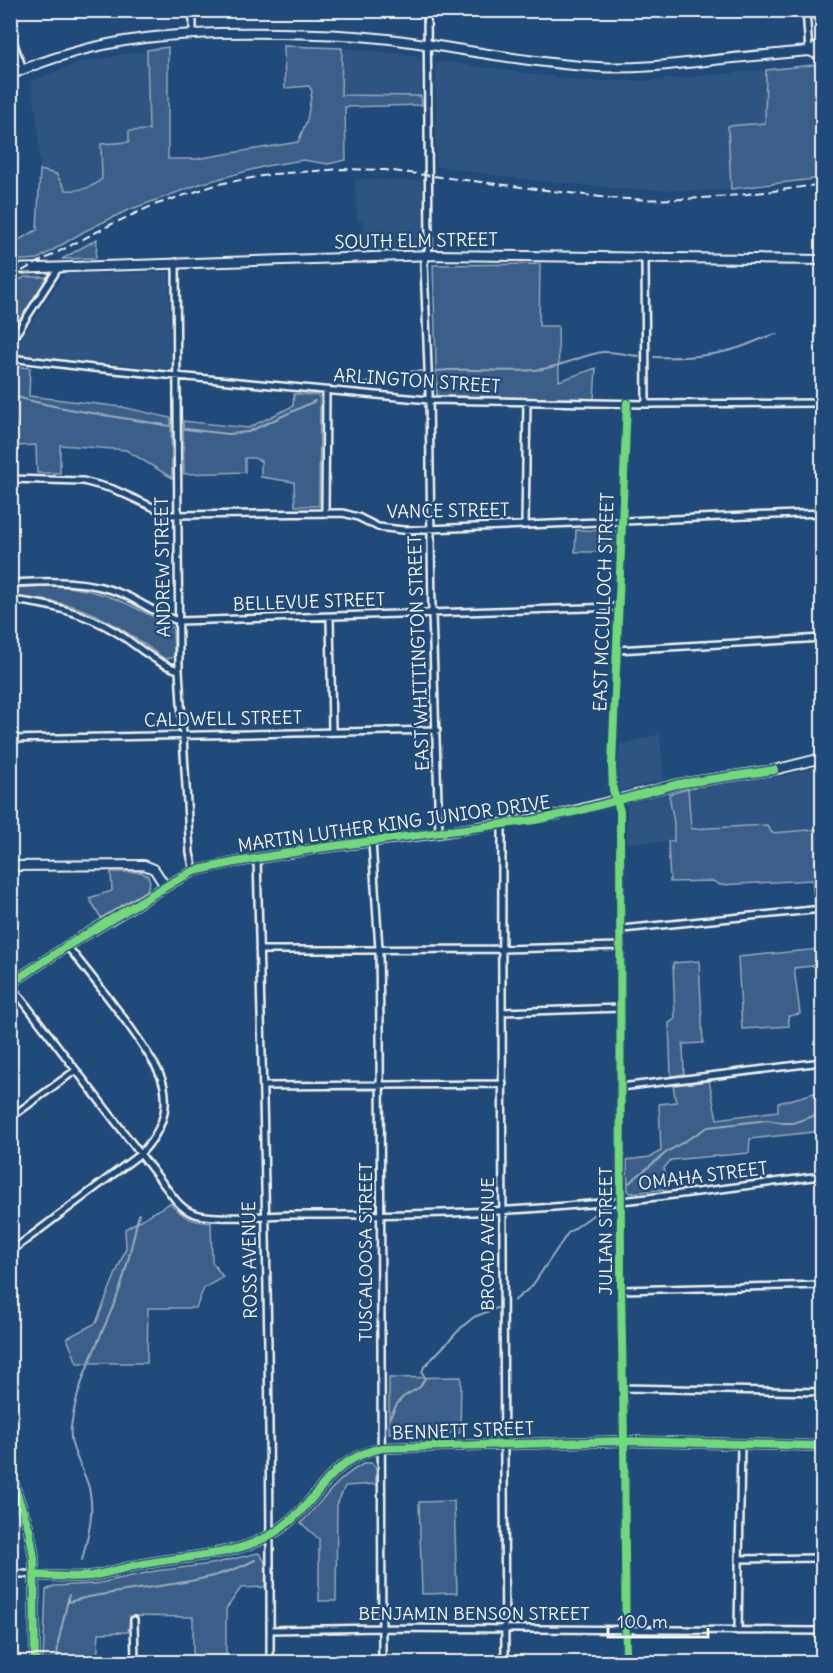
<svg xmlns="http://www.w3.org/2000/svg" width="833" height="1673" viewBox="0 0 833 1673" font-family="Delius,sans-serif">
  <rect width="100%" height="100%" fill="#1f4a7a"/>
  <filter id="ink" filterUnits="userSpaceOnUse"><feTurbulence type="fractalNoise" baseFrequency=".0167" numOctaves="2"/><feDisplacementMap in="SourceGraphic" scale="12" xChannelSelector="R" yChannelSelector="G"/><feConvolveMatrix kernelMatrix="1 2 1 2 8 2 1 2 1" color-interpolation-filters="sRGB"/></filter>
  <g filter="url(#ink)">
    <!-- built -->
    <path fill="#2d5581" d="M342,48l73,7 6,6v35l-81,-1z
      M147,50l2,80 -20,12 -28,2 1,35 -7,7 -20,5 -9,-1 -10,-16 -16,-4 -2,-45 -7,-44 48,-18z
      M440,61l142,20h68l116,-11v53l-38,3 3,63 -24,2 -84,-2 -112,-11 -75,-12v-101z
      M355,179l67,2 1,66 -59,2 -1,-27 -6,-3z
      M169,272l2,97 -158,-15 -1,-2 51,-76 3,-2z
      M660,734l4,45 -44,12 -2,-1 1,-45z
      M822,766v63l-50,4 -6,-8 -75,4 -3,-40 95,-13z
      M669,794l5,29v18l-47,2v-38z"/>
    <!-- green -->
    <path fill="#3a5f88" stroke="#97a8b8" stroke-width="1.5" d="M284,46l58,2 -1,47 80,1 1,9 -77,2 1,53 -18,4 -25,-4 -37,6 -66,18 -74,27 -41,20 -47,28 -27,2v-17l26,-14 3,-60 16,4 10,16c14,1 26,-1 36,-11l-1,-35 28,-2v-11l20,-1 -2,-80 21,-3v112h28l102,-17 9,-22 5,-29 -3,-5 -24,2z
      M822,64v114l-91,11 -3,-63 37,-3 1,-53z
      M97,239l-1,19 -34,1z
      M540,264l-1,62h19l1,55 37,-13 -2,31 -157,-3 -4,-131z
      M25,277h23l-37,56v-49z
      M11,366l19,2 -1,28 93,11 49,11 1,60 -46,-28 -66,-5v28h-23l-1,-28 -18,1 -1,-18 -6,-19z
      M294,394l23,1 3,3 -1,108h-24l-1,-24 -33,-5v-16l-7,-3h-9v14l-61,2 -1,-53 65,7 45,-22z
      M576,530l45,1v21h-46z
      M56,586c46,3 74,18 113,39l4,4 1,25 -2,4 -7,1c-20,-14 -41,-30 -63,-41 -28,-15 -60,-19 -91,-22v-8z
      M688,789l3,40 76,-4 5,8 50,-4v76h-7l-3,-25 -92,5 -7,-4 -43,1 -2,-41h6v-18l-5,-29z
      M111,872h30l7,4 2,6 -3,8 -46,28 -12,-20 23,-7z
      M820,949l2,16 -28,3 6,46 -12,2 1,10 -47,3 -4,-72z
      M699,961l4,82 -20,1 1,30 -13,2 -2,-53 6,-4 -2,-56z
      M709,1081l8,38 61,-8v-8l44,-12v40l-72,8 -1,14 -78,7 -7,8 2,21 -35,4 -3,-2 -1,-31 23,-3 11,-6 -2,-47 17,-2 -3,-17z
      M170,1203c15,15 19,18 41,20l1,39 11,15 -19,11 -8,20h-48l-1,55h-70l-10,-25 29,-15 30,-75 -1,-19z
      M461,1377l-1,56h-71v-55z
      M365,1463h7l4,5v16l-31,2 -8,19 -1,96h-17v-62l-18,-16c23,-23 35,-45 64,-60z
      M454,1501l3,92 -35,1 -3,-92z
      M258,1553c11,7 7,23 7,34l-24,1 -15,21v53h-33v-45l-63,-1 -2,16 -29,1 -2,29h-54l3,-72 8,-4 41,-2 60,-13 57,-7z"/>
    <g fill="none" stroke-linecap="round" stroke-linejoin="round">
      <!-- stream -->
      <path stroke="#9cacbb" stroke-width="2" d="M654,357c26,1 59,-1 84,-9 13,-4 25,-11 39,-14
        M437,371c32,-4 65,2 98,-1 24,-2 44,-14 67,-18 11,-1 26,3 37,4
        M363,385c18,-12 38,-14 59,-14
        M10,395c53,16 106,21 160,31
        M185,429l43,5 20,-2 67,-31
        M629,1183l38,-31 41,-25 60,-7 15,3h10l29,-10
        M514,1301l18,-15 36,-53 28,-20
        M390,1417l7,-13 6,-7 17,-10 5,-9 -3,-6 2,-5 39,-41 11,-9 23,-9
        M82,1560c6,-24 13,-47 7,-72 -5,-20 -21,-39 -18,-61 6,-47 30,-89 47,-133 10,-26 14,-53 21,-80
        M68,1602c58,-17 134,-13 187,-42
        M57,1662l1,-19 11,-48"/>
      <!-- street casing -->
      <g stroke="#f4f1e8" stroke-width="10">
        <path id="street" d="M193,10v23
          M427,10l2,237 -5,16 5,131 3,219 7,220
          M806,10l3,41
          M10,33l13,36
          M645,256l1,148
          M176,262l3,408 11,183 4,18
          M10,343l49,-76
          M10,358l83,10 336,32 217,4 176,-1
          M10,479l73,2 30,8 57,26 173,-2 15,4 20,10 25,3 419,-17
          M325,512l1,-121
          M525,525l2,-123
          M10,583c40,-2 78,-4 115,12 18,8 34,21 54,26l438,-14
          M10,600c38,4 73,12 106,32 21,13 40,32 63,38
          M330,617l2,115
          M617,650l205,-12
          M10,739l427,-9
          M502,825c-1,279 2,558 3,837
          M372,842l7,107 1,81 2,632
          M257,858c7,268 14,536 13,804
          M622,929l200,-20
          M259,950l242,-1 120,-3
          M10,970l6,10
          M10,984l161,210c5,7 11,14 19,18 21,10 75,3 100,3 92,0 184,-1 276,-9 86,-6 171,-20 256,-30
          M502,1012l119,-4
          M263,1086l240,-2
          M621,1087l201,-25
          M10,1118l66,-48
          M10,1252l130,-98c18,-18 29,-41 24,-67 -3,-15 -13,-28 -21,-41 -23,-35 -49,-67 -76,-100
          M621,1290l201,-5
          M623,1388l199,4
          M739,1559l83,-1
          M10,1573l26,2
          M134,1620l1,42
          M270,1630l111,-2 441,3
          M738,1631l3,-187
          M626,1662l-2,-221 -3,-151 -1,-479 -7,-21 -1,-24 15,-363"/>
      </g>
      <!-- secondary casing -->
      <g stroke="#f4f1e8" stroke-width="12">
        <path id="secondary" d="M809,51l13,5
          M10,75c91,-40 174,-44 271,-42 41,1 82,2 123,8 64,9 128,22 193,26 36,2 73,-2 108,-6 35,-4 70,-7 104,-10l13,-7
          M10,269l424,-14 388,5
          M10,866l134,-1 10,4 11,17
          M10,984l57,-38 106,-64 21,-11 42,-9 83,-14 120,-15 119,-18 120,-31 96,-14 48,-12
          M10,1474l19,55 5,29 1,104
          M36,1575c18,1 36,3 55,1 19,-3 38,-10 58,-13 45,-8 92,-7 131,-34 41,-29 46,-69 102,-81l242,-7 198,5"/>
      </g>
      <!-- street -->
      <use href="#street" stroke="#1f4a7a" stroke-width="5"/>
      <!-- secondary -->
      <use href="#secondary" stroke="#1f4a7a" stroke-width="8"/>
      <!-- rail -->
      <path stroke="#f4f1e8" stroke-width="2" stroke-dasharray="9 4.5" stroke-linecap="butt" d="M10,277l102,-53 42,-19 65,-21 54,-10 69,-5 43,1 224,28c72,5 142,-3 213,-14"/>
      <!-- cycleway casing -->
      <g stroke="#1f4a7a" stroke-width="11">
        <path id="cycleway" d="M10,984l57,-38 106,-64 21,-11 42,-9 83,-14 216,-28 43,-9 100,-27 96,-14
          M10,1474l19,55 5,29 1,104
          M36,1575c18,1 36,3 55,1 19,-3 38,-10 58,-13 45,-8 92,-7 131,-34 41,-29 46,-69 102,-81l242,-7 198,5
          M626,1662l-2,-221 -3,-151 -1,-479 -7,-21 -1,-24 15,-363"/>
      </g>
      <!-- cycleway -->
      <use href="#cycleway" stroke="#71d979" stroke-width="8"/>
    </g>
  </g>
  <g text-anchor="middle" stroke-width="5" stroke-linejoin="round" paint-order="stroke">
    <!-- street labels -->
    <g font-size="18" fill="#f4f1e8" stroke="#1f4a7a">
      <text transform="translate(416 241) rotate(-1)" y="6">SOUTH ELM STREET</text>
      <text transform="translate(417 381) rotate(4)" y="6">ARLINGTON STREET</text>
      <text transform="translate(448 511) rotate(-1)" y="6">VANCE STREET</text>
      <text transform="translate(163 567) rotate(-91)" y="6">ANDREW STREET</text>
      <text transform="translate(309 602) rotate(-2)" y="6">BELLEVUE STREET</text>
      <text transform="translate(604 602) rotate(-88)" y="6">EAST MCCULLOCH STREET</text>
      <text transform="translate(419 653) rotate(-92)" y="6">EAST WHITTINGTON STREET</text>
      <text transform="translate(223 719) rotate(-1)" y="6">CALDWELL STREET</text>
      <text transform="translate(394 824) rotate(-8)" y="6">MARTIN LUTHER KING JUNIOR DRIVE</text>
      <text transform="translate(703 1176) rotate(-7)" y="6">OMAHA STREET</text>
      <text transform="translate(606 1231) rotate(-90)" y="6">JULIAN STREET</text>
      <text transform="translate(488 1244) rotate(-90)" y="6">BROAD AVENUE</text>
      <text transform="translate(366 1252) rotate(-90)" y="6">TUSCALOOSA STREET</text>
      <text transform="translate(250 1260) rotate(-91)" y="6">ROSS AVENUE</text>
      <text transform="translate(463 1431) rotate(-2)" y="6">BENNETT STREET</text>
      <text x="474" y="1620">BENJAMIN BENSON STREET</text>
    </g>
  </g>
  <!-- margin -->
  <rect width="833" height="1673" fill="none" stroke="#1f4a7a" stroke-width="36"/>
  <rect x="18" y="18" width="797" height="1637" fill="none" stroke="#f4f1e8" stroke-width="2" filter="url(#ink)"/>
  <!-- scale -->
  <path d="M608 1628v9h100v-9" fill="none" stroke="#f4f1e8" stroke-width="3"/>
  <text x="617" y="1628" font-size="18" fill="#f4f1e8" stroke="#1f4a7a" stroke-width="4.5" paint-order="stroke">100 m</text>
</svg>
